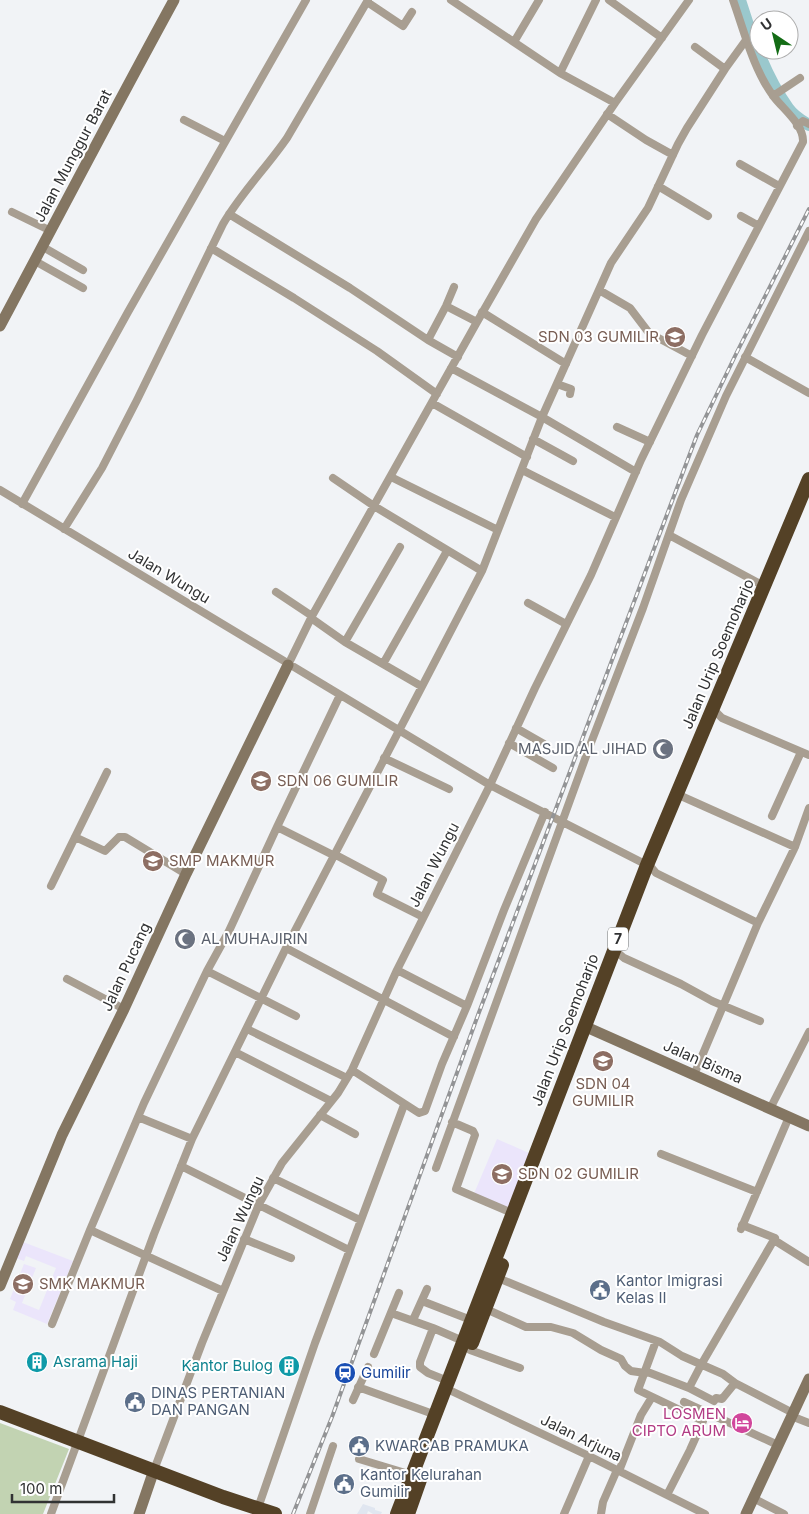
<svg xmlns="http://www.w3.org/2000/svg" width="809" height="1514" viewBox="0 0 809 1514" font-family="Inter,sans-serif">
  <rect width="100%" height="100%" fill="#f1f3f6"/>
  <!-- built -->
  <path fill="#e0e6f0" d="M363,1504l12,4v2l7,2 -1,2h-8l-5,-3 -1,3h-10z"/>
  <!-- education -->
  <path fill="#ebe5fb" d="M497,1139l32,14 -21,57 -35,-14z
    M23,1242l50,19 -26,63 -34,-14 3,-8 -6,-3 14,-35 12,4 -14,35 17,7 17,-42 -30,-12 -2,5 -8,-3z"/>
  <!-- park -->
  <path fill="#c2d3b2" d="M0,1423l69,26 -26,65h-43z"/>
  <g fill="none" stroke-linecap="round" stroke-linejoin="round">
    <!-- river -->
    <path stroke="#9ac8cd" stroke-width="12" d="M740,0c10,34 27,79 48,108 5,7 14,13 21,17"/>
    <!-- street -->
    <path stroke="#a89e91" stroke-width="8" d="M451,0l109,73 55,30
      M609,0l53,38
      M367,2l36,24 9,-14
      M514,42l25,-42
      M695,47l30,22
      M560,73l36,-73
      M773,96l27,-18
      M607,114l39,26 27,15
      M184,120l41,21
      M797,126l6,-5 6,3
      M740,164l39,22
      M658,186l50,30
      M12,212l39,19
      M229,214l121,74 78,52 18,-34 8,-19
      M741,216l18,10
      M43,247l40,23
      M211,248l83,50 83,53 60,43
      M35,261l48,27
      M599,290l31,18 19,25 43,23
      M446,306l31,16
      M482,312l84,52
      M428,340l30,17
      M745,357l64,36
      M451,368l91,49 94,55
      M557,384l14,5 -1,5
      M432,403l95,54
      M617,427l33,15
      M533,439l40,22
      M522,470l93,47
      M391,477l107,53
      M333,478l41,28 108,65 60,-154 69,-154 37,-55 30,-64 9,-16 38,-59 21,-29
      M0,490l490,295 157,80
      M22,504l106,-192 178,-312
      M64,529l38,-61 35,-68 86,-176c18,-31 44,-57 64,-86l81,-138
      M669,535l95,51
      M276,592l36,24
      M528,603l38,21
      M311,618l34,24 76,44
      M345,642l55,-95
      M383,664l64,-113
      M288,665l24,-49 165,-294 59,-103 79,-116 74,-103
      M717,713l5,5 87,37
      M516,728l28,16
      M509,743l44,25
      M384,758l65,31
      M681,796l114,51
      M772,816l29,-64
      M277,827l56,28
      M75,837l30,14 14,-14h6l61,37
      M334,854l49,26 -6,14 46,23
      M651,867l5,6 102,50
      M51,886l56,-114
      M286,948l168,89
      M618,953l6,5 57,26 31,17 48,20
      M397,970l70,36
      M207,971l89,45
      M67,979l57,30
      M247,1029l100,49
      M235,1052l96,49
      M352,1070l67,43 6,-2 17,-47 25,-58 37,-96 41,-98
      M694,1075l64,-152 37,-76 14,-39
      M770,1109l39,-77
      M320,1115l35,19
      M138,1117l54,22
      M452,1122l21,9 2,4 -19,54 56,24
      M661,1154l96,38
      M181,1166l168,84
      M436,1168l153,-420 54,-140 38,-108 45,-104 83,-165
      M273,1178l87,42
      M741,1229l48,-112
      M90,1230l133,61
      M244,1239l47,19
      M774,1240l35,22
      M498,1278l106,44 56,20 22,14 41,18 12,9
      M422,1301l49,19
      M486,1309l40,18h25l22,6 28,17 20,9 4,7 6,5 14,2
      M391,1313l42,15
      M413,1320l14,-31
      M52,1324l38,-94 54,-127 63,-132 22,-40 48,-104 63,-132
      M656,1341l-18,49 65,31 -13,29 -23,45
      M470,1350l50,18
      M374,1354l25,-61
      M645,1371l44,17 25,13 2,-3 6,1 13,-16 58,30
      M448,1381l-20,-8 -8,-6v-5l12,-31 1,-3 30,13
      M358,1387l78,28
      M445,1388l144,68 116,58
      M689,1388l12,-23 74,-127 -33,-13
      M353,1400l15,-33
      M684,1402l94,43
      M791,1416l18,7
      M359,1459l53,16
      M154,1470l48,-127 57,-139 23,-41 56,-70 14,-23 45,-100 93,-185 45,-97 56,-113 50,-115 61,-125 101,-193c1,-17 -19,-32 -29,-45 -20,-26 -30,-66 -41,-97
      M619,1471l22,-56 11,-18
      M753,1498l31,16
      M258,1508l57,-165 89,-238
      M51,1514l103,-280 38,-95 94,-191 196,-377
      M310,1514l23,-68
      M564,1514l25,-58
      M601,1514l2,-12 14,-32"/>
    <!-- secondary -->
    <path stroke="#847662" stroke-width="11" d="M0,326c58,-109 115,-218 174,-326
      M584,1026l225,100
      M0,1286l62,-151 62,-126 62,-135 102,-209
      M139,1514l15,-44
      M746,1514l63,-135"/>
    <!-- highway -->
    <path stroke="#544126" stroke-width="14" d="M472,1343l30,-78
      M0,1412l223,85 52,17
      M397,1514l250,-649 162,-386
      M408,1514l12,-34"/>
    <!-- rail casing -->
    <g stroke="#939496" stroke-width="4">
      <path id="rail" d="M293,1514l39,-97 146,-402 219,-580 39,-81 73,-145"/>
    </g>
    <!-- rail -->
    <use href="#rail" stroke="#fff" stroke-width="2" stroke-dasharray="5.5" stroke-linecap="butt"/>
  </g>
  <!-- icons -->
  <defs>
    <g id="school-disc" transform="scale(1.125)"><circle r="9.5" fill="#8d6e63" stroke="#fff"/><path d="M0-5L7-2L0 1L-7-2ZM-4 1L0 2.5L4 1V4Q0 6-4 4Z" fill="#fff"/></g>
    <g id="mosque-disc" transform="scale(1.125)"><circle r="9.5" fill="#6b7280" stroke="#fff"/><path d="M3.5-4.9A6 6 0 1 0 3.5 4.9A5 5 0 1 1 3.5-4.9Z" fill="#fff"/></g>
    <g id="civic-disc" transform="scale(1.125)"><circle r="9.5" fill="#5c6f8a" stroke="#fff"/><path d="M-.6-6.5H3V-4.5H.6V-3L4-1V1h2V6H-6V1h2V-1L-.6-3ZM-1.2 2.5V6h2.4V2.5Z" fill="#fff"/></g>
    <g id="building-disc" transform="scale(1.125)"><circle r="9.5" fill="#0f9aa8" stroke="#fff"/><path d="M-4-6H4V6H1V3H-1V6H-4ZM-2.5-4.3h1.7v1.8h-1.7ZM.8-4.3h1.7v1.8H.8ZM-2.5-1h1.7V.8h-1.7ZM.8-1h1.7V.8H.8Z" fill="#fff"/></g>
    <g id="station-disc" transform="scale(1.125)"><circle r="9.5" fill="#1a4fb4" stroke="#fff"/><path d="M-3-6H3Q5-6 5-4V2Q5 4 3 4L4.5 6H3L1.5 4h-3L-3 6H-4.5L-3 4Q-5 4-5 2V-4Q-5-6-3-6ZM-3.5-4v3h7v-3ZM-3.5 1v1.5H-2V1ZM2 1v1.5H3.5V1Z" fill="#fff"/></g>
    <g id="hotel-disc" transform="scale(1.125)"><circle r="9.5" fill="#d1479c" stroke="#fff"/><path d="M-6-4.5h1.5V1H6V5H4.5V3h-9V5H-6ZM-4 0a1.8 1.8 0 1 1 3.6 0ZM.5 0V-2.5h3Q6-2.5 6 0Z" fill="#fff"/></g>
  </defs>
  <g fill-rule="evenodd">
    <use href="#school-disc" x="675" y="337"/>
    <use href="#mosque-disc" x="663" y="749"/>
    <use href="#school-disc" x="261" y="781"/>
    <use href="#school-disc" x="153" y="861"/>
    <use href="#mosque-disc" x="185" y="939"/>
    <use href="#school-disc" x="603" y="1061"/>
    <use href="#school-disc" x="502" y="1174"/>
    <use href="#school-disc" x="23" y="1284"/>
    <use href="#civic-disc" x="600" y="1290"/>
    <use href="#building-disc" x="37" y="1362"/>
    <use href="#building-disc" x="289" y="1366"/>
    <use href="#station-disc" x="345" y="1373"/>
    <use href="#civic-disc" x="135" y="1402"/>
    <use href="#hotel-disc" x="742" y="1423"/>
    <use href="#civic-disc" x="359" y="1446"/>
    <use href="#civic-disc" x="344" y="1484"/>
  </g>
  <g text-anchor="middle" stroke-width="4" stroke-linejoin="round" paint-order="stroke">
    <!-- shield labels -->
    <rect fill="#fff" stroke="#6f7070" stroke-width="1" x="608" y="927.5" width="20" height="23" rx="4"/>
    <g font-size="14" font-weight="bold" fill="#313233">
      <text x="618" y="944">7</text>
    </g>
    <!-- street labels -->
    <g font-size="15" fill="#313233" stroke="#fff">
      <text transform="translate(73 156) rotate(-62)" y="5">Jalan Munggur Barat</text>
      <text transform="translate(169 576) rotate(31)" y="5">Jalan Wungu</text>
      <text transform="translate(718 654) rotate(-67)" y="5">Jalan Urip Soemoharjo</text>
      <text transform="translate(434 865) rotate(-63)" y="5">Jalan Wungu</text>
      <text transform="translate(126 967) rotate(-65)" y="5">Jalan Pucang</text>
      <text transform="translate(565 1030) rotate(-69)" y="5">Jalan Urip Soemoharjo</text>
      <text transform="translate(703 1062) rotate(24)" y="5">Jalan Bisma</text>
      <text transform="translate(240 1219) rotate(-65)" y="5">Jalan Wungu</text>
      <text transform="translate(581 1438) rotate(26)" y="5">Jalan Arjuna</text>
    </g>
    <!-- education labels -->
    <g font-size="15" fill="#785e54" stroke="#fff" text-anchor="start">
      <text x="659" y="342" text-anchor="end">SDN 03 GUMILIR</text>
      <text x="277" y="786">SDN 06 GUMILIR</text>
      <text x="169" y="866">SMP MAKMUR</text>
      <text x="603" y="1089" text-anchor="middle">SDN 04<tspan x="603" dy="17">GUMILIR</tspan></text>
      <text x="518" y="1179">SDN 02 GUMILIR</text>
      <text x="39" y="1289">SMK MAKMUR</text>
    </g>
    <!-- worship labels -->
    <g font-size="15" fill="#5b616d" stroke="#fff" text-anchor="end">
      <text x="647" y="754">MASJID AL JIHAD</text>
      <text x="201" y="944" text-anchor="start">AL MUHAJIRIN</text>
    </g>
    <!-- service labels -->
    <g font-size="15" fill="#4e5e75" stroke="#fff" text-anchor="start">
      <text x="616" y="1286">Kantor Imigrasi<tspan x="616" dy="17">Kelas II</tspan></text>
      <text x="151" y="1398">DINAS PERTANIAN<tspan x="151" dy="17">DAN PANGAN</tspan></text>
      <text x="375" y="1451">KWARCAB PRAMUKA</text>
      <text x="360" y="1480">Kantor Kelurahan<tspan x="360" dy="17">Gumilir</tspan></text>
    </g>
    <!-- culture labels -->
    <g font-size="15" fill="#0d838f" stroke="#fff" text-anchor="start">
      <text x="53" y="1367">Asrama Haji</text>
      <text x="273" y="1371" text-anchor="end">Kantor Bulog</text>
    </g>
    <!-- transit labels -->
    <g font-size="15" fill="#164399" stroke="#fff" text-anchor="start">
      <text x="361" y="1378">Gumilir</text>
    </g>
    <!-- hotel labels -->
    <g font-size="15" fill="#b23c85" stroke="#fff" text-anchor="end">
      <text x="726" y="1419">LOSMEN<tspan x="726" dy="17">CIPTO ARUM</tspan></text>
    </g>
  </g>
  <!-- north arrow -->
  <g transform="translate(774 35) rotate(325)"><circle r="24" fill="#ffffff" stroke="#adadad"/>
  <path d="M0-4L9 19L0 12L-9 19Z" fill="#136c15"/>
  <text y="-8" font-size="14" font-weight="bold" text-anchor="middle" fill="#313233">U</text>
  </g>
  <!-- scale -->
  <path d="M12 1494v8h102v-8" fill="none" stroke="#313233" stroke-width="2.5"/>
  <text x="20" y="1494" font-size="15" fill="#313233" stroke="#ffffff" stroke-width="4" paint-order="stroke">100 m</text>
</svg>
